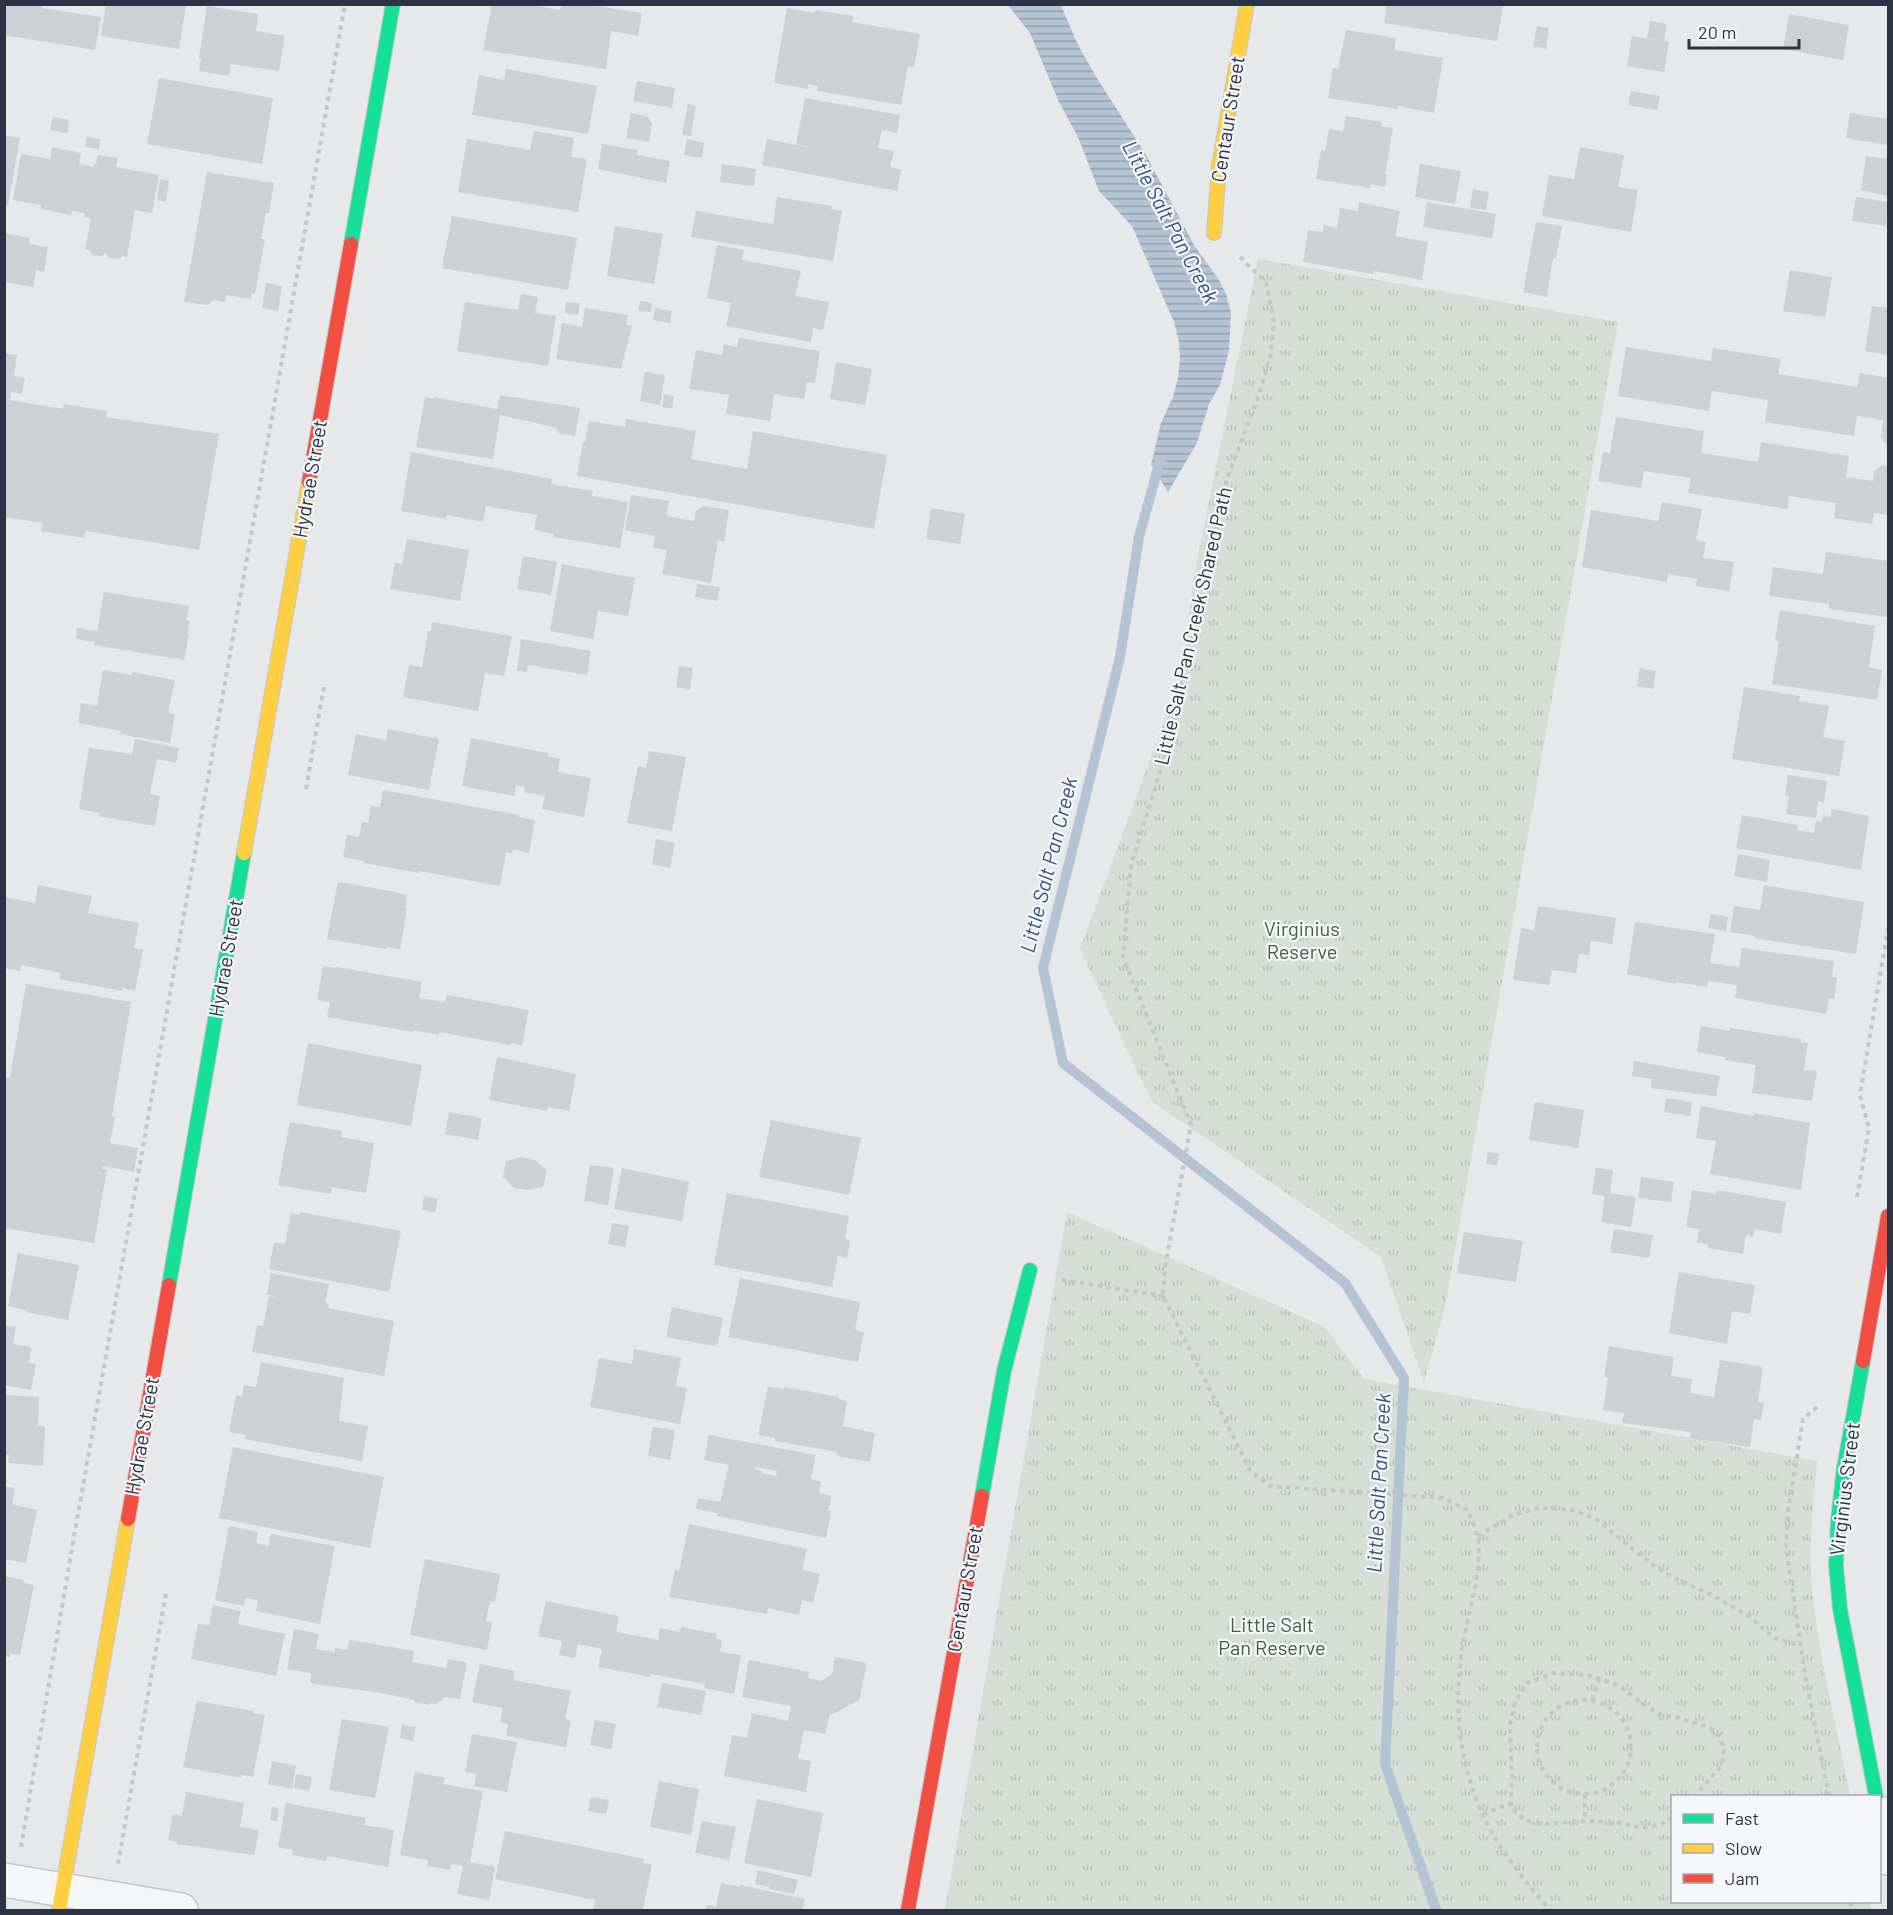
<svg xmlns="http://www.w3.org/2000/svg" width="1893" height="1915" viewBox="0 0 1893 1915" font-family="Barlow,sans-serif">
  <defs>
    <pattern id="park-tufts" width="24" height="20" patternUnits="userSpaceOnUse" patternTransform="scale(1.5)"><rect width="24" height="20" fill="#d6ded6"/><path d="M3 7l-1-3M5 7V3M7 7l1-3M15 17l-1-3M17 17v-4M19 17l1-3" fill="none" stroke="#b8bfb9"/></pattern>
    <pattern id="water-rules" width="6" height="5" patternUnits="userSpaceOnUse" patternTransform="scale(1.5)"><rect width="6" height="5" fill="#b4c4d5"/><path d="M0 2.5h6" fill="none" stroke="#93a0af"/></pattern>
  </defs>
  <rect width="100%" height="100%" fill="#e6e8ea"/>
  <!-- park -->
  <path fill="url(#park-tufts)" d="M1258,259l360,63 -173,985 -21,75 -43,-125 -230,-156 -71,-152 101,-273 13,-100z
    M1067,1212l258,115 39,52 453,82c-3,38 -8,77 -6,115 5,71 26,150 39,220h-178v106h198l2,8h-927z"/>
  <!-- water -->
  <path fill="url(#water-rules)" d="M1008,5h53l16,38 18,32 51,80 48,90 25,35 7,14 5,19 -2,38 -9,34 -11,19 -12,39 -29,49 -17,-27 10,-42 12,-26 5,-19 2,-19 -1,-17 -5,-20 -42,-96 -33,-35 -21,-54 -19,-35 -29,-69z"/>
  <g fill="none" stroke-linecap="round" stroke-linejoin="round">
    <!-- stream -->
    <path stroke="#b4c4d5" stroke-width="10" d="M1160,461l-21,76 -19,120 -77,311 20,95 282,220 59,95 -19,386 51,146"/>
  </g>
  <!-- building -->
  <path fill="#ced0d3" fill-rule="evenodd" d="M4,4h39l-1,4 59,9 -6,33 -91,-15z
    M106,4l80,2 -7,43 -78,-13z
    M492,4h34l34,6 2,-6h21l59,9 -4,23 -27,-5 -5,38 -123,-19z
    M1387,4l116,1 -6,36 -113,-18z
    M207,6l51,8 -2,17 29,5 -6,35 -48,-7 -2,12 -30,-5 2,-12 -2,-1z
    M787,8l28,5 1,-3 37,6 -1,6 68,12 -6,33 -6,-1 -7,39 -84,-14 1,-5 -10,-2v5l-34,-6z
    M1789,14l60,11 -6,35 -60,-11z
    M1650,21l17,3 -3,17 -17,-3z
    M1537,26l12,2 -3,21 -13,-3z
    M1346,30l50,8 -2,12 49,8 -9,55 -36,-7 -1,3 -69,-11 5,-30 5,1z
    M1632,36l37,6 -5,30 -37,-6z
    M506,69l91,17 -9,48 -116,-19 7,-40 25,5z
    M159,78l114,20 -11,66 -115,-20z
    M637,81l38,7 -3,20 -39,-7z
    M1631,91l29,5 -3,14 -29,-5z
    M805,98l95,17 -3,18 -15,-3 -4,18 16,3 -4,16 11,3 -4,21 -135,-26 5,-26 60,12 -31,-7z
    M688,104l8,2 -5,30 -9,-2z
    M631,113l16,3 5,8 -3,18 -23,-4z
    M1850,113l36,6 2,-2v28l-42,-7z
    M1346,116l36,6 -1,4 12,2 -8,47h2l-2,12 -14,-3 -1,4 -54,-9 5,-29 4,1 4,-22 14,2z
    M53,117l16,3 -2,13 -17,-3z
    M534,131l40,7 -3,19 16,2 -9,53 -120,-20 9,-53 63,11z
    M4,135l16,3 -12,67 -4,-1z
    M87,137l13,2 -1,10 -14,-2z
    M687,139l17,4 -2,15 -18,-3z
    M602,144l36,6 -1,5 33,6 -4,22 -68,-14z
    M52,147l29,6 -2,11 14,3 1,-3h2l2,-9 20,3 -2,9 43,8 -7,38 -17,-3 -8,47 -4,-1 -4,3 -10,-1 -3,-5 -4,3 -10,-1 -3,-5h-4l6,-31 -7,-2 1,-4 -13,-2 -1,4 -30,-6v-4l-28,-5 8,-46 29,5z
    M1580,147l44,8 -6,32 20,3 -7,42 -89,-16 7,-41 25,4z
    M1887,155l1,41 -27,-6 5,-34 21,3z
    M722,164l34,5 -2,17 -34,-4z
    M1420,164l41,7 -6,33 -40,-7z
    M207,172l67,11 -5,30h-3l-5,26h4l-10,55 -3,-1 -1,6 -25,-4 -1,7 -11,-2 -7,5 -23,-3z
    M160,179l9,2 -3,21 -9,-2z
    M1473,189l16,3 -3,18 -16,-2z
    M777,197l55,9 -1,3 11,2 -9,50 -142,-24 5,-26 77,13z
    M1856,197l32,5 -2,24 -34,-5z
    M1359,202l41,9 -5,25 33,6 -6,38 -48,-9 -1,3 -70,-12 5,-32 15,2 1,-7 13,3 3,-20 18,3z
    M1427,202l69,12 -4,24 -69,-11z
    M452,216l125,22 -9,52 -126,-22z
    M1536,222l26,4 -6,32h-3l-6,39 -24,-5z
    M615,226l48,8 -9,50 -47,-8z
    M4,233l26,5 -1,6 19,3 -4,25 -8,-2 -3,17 -29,-5z
    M717,245l27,5 -2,10 59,11 -6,25 34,6 -6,28 -10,-2 -2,14 -85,-16 5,-23 -24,-5z
    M1790,270l42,7 -7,40 -42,-6z
    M266,283l16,3 -4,25 -16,-3z
    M521,294l17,3 -3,16 21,3 -8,50 -91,-15 8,-49 53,8z
    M640,301l12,2 -1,9 -13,-1z
    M566,302l14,1 -2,12 -13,-2z
    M1872,306l16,2v47l-23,-4z
    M585,308l43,7 -2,10 6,1 -11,43 -65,-10 6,-36 20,4z
    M655,308l17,3 -2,12 -17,-3z
    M739,338l81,13 -5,32 -8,-1 -3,17 -30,-5 -4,27 -44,-7 3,-19 -40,-6 7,-39 26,5 2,-11 13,3z
    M1626,347l85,14 2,-13 68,11 -3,15 79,13 3,-14 28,5v69l-7,-11 2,-16 -26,-4 -3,20 -89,-14 3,-22 -56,-9 -3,20 -91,-15z
    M4,353l13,2 -3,21 11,2 -3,16 -11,-2 -1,8 53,9 1,-5 43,7 -1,6 113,17 -20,116 -113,-19 -2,7 -43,-7 2,-8 -39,-6z
    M836,362l36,7 -7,36 -35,-6z
    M645,372l20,3 -5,30 -20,-4z
    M664,394l10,2 -2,12 -10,-1z
    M500,395l80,13 -5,28 -18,-3 1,-5 -58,-13 -7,44 -77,-12 9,-50 9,2v-2l63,12z
    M1616,417l88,14 -3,22 57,9 3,-20 88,14 -3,21 27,4 1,-10 9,-6 5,1v49l-14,-2 -2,11 -38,-6 2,-15 -47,-7 -2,13 -99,-16 3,-15 -47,-7 -3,17 -43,-7 5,-29 7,1z
    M626,419l70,12 -5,28 56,10 6,-38 134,24 -13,74 -297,-53 6,-34h2l4,-21 36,6z
    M411,452l141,27 -1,5 42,7 -1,5 36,6 -8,46 -67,-11 1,-3 -20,-4 3,-15 -51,-9 -3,16 -36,-7 -1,4 -45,-8z
    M631,495l38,6 -3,15 28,5 2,-10 8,-5 25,4 -5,32 -6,-2 -7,43 -49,-9 5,-24 -14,-2 2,-12 -30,-6z
    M1662,502l40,7 -6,31 10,2 -3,16 31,4 -5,29 -33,-5 1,-7 -29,-5 -1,8 -85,-15 9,-57 67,11z
    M931,508l34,6 -5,30 -34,-5z
    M407,539l62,11 -9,51 -70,-12 5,-26 7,1z
    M1826,552l62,9v56l-59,-8v-5l-60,-8 4,-29 50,7z
    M523,556l34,6 -6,33 -34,-6z
    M562,564l73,14 -7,38 -30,-5 -5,28 -43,-8z
    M697,584l23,3 -3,14 -22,-4z
    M104,592l85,14 -3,14 4,1 -3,13 2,1 -5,25 -90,-15 1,-3 -19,-3 1,-11 20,3z
    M1780,610l95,16 -6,41 13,3 -5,30 -105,-16 7,-42 -4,-2z
    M432,622l80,14 -8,40 -19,-3 -7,38 -75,-14 6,-32 13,2 6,-36h3z
    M521,639l70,12 -4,24 -59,-10 -1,7 -10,-1z
    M679,666l14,2 -3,22 -14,-3z
    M1640,668l16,3 -3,18 -16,-3z
    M103,670l29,5v-3l43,8 -7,33 7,1 -5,29 -50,-9 1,-3 -43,-8 3,-20 16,3z
    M1744,687l56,9 -1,5 30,5 -6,31 22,4 -6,35 -107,-17z
    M388,729l51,10 -10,51 -81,-15 8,-41 30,6z
    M471,738l77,15 -1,3 13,3 -2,13 33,6 -7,39 -42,-8 3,-13 -21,-4 1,-5 -9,-2 -2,11 -52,-10z
    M135,739l44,9 -3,15 -19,-4 -7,35 10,2 -5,30 -57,-10 1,-3 -20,-4 10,-61 43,6z
    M649,751l37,6 -14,74 -45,-8 11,-57 8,2z
    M1788,775l39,6 -3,22 -6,-2 -2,17 -30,-4 3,-17 -4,-1z
    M383,790l136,25v2l16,3 -6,33 -16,-4 -1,4h-6l-6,33 -81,-15v2l-55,-10v-2l-21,-4 4,-22 12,2 3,-15 6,1 3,-17 9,1z
    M1832,809l37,7 -8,54 -125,-22 6,-33 56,10 -1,5 17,3 2,-12 6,1 1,-7 7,2z
    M656,839l19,4 -5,25 -18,-4z
    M1738,854l32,6 -3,22 -33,-6z
    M338,882l59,10 -1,1 11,2 -2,13 2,1 -7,40 -13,-2v2l-60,-10z
    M38,885l54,11 -4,17 51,10 -5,25 9,1 -8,42 -13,-3v3l-63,-12 2,-6 -40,-8 -1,6 -16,-3v-71l31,6z
    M1764,885l100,17 -8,52 -101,-16v-2l-25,-4 4,-26 26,4z
    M1538,906l78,12 -4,26 -21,-3 -2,14 -10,-1 -3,19 -24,-3 -3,15 -36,-5 8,-52 13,2z
    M1711,914l17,3 -2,14 -18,-3z
    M1635,922l80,12 -5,29 29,4 3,-19 92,13 -2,16 5,1 -3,21 -5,-1 -3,16 -91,-16 2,-13 -29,-4 -1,6 -31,-5v2l-49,-10z
    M323,966l13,2 1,-1 85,15 -3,16 26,4 2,-7 82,15 -7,35 -11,-2 -1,2 -71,-13v3l-26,-5v2l-86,-15 3,-15 -13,-2z
    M26,984l105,18 -19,114 3,1 -5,26 28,5 -4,24 -31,-6 -1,3 5,1 -13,73 -90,-15v-151l6,1z
    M1701,1026l29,5v-3l71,11v3l7,1 -4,27 13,1 -5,30 -60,-8 4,-28 -31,-5 1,-3 -29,-5z
    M308,1043l114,22 -11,61 -114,-21z
    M497,1057l79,17 -7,37 -21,-4 -1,4 -58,-11z
    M1634,1061l86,15 -4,20 -65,-8 1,-9 -20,-3z
    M1666,1098l26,4 -2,14 -26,-4z
    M1535,1102l49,8 -6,38 -49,-8z
    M1701,1106l53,10v-3l56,10 -9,67 -91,-16 6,-33 -20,-3z
    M449,1112l33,6 -4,22 -33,-6z
    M771,1120l90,18 -12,57 -90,-18z
    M290,1122l52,9 -1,6 33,6 -8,50 -34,-6 -1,7 -53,-9z
    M1488,1152l11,2 -2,11 -11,-1z
    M522,1157l13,3 12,11 -4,16 -15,3 -14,-2 -11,-11 3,-16z
    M590,1165l24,3 -6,37 -24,-4z
    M622,1168l67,14 -7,39 -68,-12z
    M1596,1168l17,2 -3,23 26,4 -5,30 -30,-5 4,-26 -13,-2z
    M1641,1177l33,5 -3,20 -33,-4z
    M1692,1190l24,4 1,-4 69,12 -5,32 -26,-5 -2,8 -7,-2 -3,19 -35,-6v-4l-11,-1 2,-14 -13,-2z
    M727,1193l122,23 -4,23 5,1 -3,18 -9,-2 -6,31 -118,-22z
    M424,1196l14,3 -3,13 -13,-2z
    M300,1212l101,19 -12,61 -120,-23 5,-26 11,1 6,-31 8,2z
    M612,1223l17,3 -4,21 -17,-3z
    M1614,1229l39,6 -4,23 -39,-6z
    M1464,1232l59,9 -7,41 -59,-9z
    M18,1253l61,12 -11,55 -42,-8v-2l-18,-4z
    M1679,1272l76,13 -5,29 -18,-3 -5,33 -58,-11z
    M271,1273l58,11 -4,19 4,1 -1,4 66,13 -10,55 -132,-24 5,-26h6l6,-30 8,2 -10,-4z
    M740,1278l120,24 -5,28 9,2 -6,30 -130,-25z
    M672,1307l51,11 -5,25 -4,3 -48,-9z
    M4,1325l12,2 -3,17 18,3 -2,16 7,1 -5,26 -27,-5z
    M1609,1346l65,11 -3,19 21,3 -2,14 24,4 6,-37 43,7 -5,35 6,1 -3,17 -7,-1 -4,28 -60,-9 1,-6 -69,-9 2,-10 -21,-3 5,-32 -4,-1z
    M634,1349l47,9 -5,28 11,2 -7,36 -90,-17 9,-49 33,6z
    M261,1362l83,16 -5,43 29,5 -6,35 -117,-22 1,-4 -17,-3 7,-37 6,1 2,-11 12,2z
    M768,1387l16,2 1,-2 54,10v2l8,2 -4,25 32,7 -5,29 -33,-6 1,-4 -63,-11v-3l-17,-3z
    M4,1395l35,2 -1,29h7l-2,40 -35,-3 1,-8h-5z
    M653,1427l22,3 -5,30 -22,-4z
    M709,1435l107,20 -5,24 10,3 -2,11 13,3 -4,15h3l-5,27 -109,-22 1,-3 -22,-4 2,-11 22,4 9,-37 -25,-5zM755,1467l22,4 -1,5 -14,-3v-2l-7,-2z
    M233,1447l151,30 -14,71 -151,-30z
    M4,1486l11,2 -3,16 25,6 -11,53 -22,-4z
    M689,1524l118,25 -5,21 18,4 -7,29 -11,-3 -3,15 -31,-7 -1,6 -98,-17 6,-27 4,1z
    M229,1526l29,6 -2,11 12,3 3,-12 64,12 -15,78 -64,-13 2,-11 -13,-2 -1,8 -29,-6z
    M425,1559l75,15 -5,28 -5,-1 -4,20 6,1 -5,28 -77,-15z
    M4,1576l20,4 -1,3 11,2 -14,70 -10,-2v4l-6,-1z
    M546,1601l73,15 -3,16 42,8 2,-12 20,4 1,-5 36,7 -1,5 6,1 -2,12 21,3 -7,39 -30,-6 1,-4 -54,-10v3l-53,-10 4,-18 -24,-5 -3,14 -16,-3 3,-14 -24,-5z
    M213,1605l28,6 -3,13 47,10 -9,42 -85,-17 7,-35 11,1z
    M294,1629l25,5 -3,15 19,3v-4l12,2 3,-10 64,11 -2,11 34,6 2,-9 19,4 -7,36 -16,-2 -1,3 -8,4 -4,-1 -1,2 -16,-3 1,-2 -39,-8 -62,-8 -4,-2 1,-9 -24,-4z
    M835,1657l32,6 -8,37 -26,14h-3l-5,20 -21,-4 -6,29 13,2 -5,31 -82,-16 8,-41 15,3 5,-25 36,8 3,-15 -49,-9 7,-37 60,12 -1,6 14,3 10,-7z
    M480,1664l35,7 -2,9 58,11 -6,28 6,2 -5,26 -60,-11 2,-12 -8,-2 3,-14 -31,-6z
    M662,1683l44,8 -5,24 -44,-8z
    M197,1701l57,10 -1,2 12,2 -12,62 -12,-2v3l-58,-11z
    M342,1719l47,8 -14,71 -46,-8z
    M595,1720l21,4 -5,25 -21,-4z
    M402,1725l14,2 -3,14 -13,-3z
    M472,1734l45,8 -10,50 -33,-6 2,-12 -11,-2z
    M272,1761l24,5 -4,23 -24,-5z
    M415,1772l30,6 -2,6 40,7 -13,71 25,5 -6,33 -32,-6 6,-28 -12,-2 -1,6 -23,-4 1,-6 -28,-5z
    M296,1774l16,3 -3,14 -15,-3z
    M659,1781l40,8 -8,46 -41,-8z
    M186,1792l58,11 -4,24 19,3 -5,25 -77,-11v-2l-9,-2 5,-26 9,2z
    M591,1797l18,3 -3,14 -18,-3z
    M757,1799l66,14 -12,64 -67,-14z
    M286,1803l80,15 -2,7 30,5 -6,37 -61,-11 -1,5 -34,-6 1,-5 -15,-3z
    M272,1807l7,1 -2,13 -7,-1z
    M702,1821l34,6 -7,33 -34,-7z
    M505,1831l139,28 -1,4 9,1 -9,46h-50l2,-10 -100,-21z
    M758,1870l40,10 -4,14 -25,-5 3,-13 -3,11 -14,-3z
    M721,1883l19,4v-2l65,14 -3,11h-97l2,-5 9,2z"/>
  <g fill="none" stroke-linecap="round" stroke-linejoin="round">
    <!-- street casing -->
    <g stroke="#c4c6c8" stroke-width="36">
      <path id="street" d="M1880,1813l8,45
        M4,1880l177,30"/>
    </g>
    <!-- fast casing -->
    <g stroke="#c4c6c8" stroke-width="16">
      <path id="fast" d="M351,244l42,-240
        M169,1285l75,-432
        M1863,1361l-19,107 -6,52 -2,45 4,44 36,187
        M982,1496l22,-125 26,-101"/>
    </g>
    <!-- slow casing -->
    <g stroke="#c4c6c8" stroke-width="16">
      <path id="slow" d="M1214,233l5,-67 28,-162
        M244,853l65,-371
        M59,1910l69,-391"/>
    </g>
    <!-- jam casing -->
    <g stroke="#c4c6c8" stroke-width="16">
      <path id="jam" d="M309,482l42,-238
        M1863,1361l25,-145
        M128,1519l41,-234
        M908,1910l74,-414"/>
    </g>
    <!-- path -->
    <path stroke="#c5c6ca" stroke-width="4" stroke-dasharray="4.5 4.5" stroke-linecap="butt" d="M1240,257l26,26 8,37 -3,33 -12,42 -32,84 -55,255 -41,131 -8,92 68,168 -26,142 -2,29 88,176 19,14 173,12 25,12c3,9 7,17 9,26 7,28 -9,79 -14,108 -10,58 -5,115 19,169 16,36 43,68 68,97
      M306,789l18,-103
      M1857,1197l12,-69 -9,-33 28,-167
      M1062,1280l101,16
      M1817,1407l-14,12 -15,92 -2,37 20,132 23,116
      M1478,1536l35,-21 26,-7 34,2 23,9 54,44 24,15 38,17 38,22 24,21 27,7
      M1592,1700l7,-21
      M1537 1747a47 47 0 1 1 94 0a47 47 0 1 1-94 0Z
      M1585,1794v27
      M1483,1814l28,-11
      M1672,1817l-10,7 -19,4 -22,-5 -36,-2 -36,3 -18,-2 -15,-8 -5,-11 1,-27 -2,-51 5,-23 12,-19 27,-10 34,2 29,10 41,29 22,4 30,10 10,9 4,13 -2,15 -27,31
      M21,1847l54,-316 270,-1527
      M118,1864l48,-271
      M1850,1902l2,8"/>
    <!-- street -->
    <use href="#street" stroke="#f5f6f7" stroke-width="33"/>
    <!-- fast -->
    <use href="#fast" stroke="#16e098" stroke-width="14"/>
    <!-- slow -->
    <use href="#slow" stroke="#ffcf43" stroke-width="14"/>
    <!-- jam -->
    <use href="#jam" stroke="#f24e42" stroke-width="14"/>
  </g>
  <g text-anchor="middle" stroke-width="4.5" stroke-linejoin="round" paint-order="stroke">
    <!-- street labels -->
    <g font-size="20" fill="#2b3445" stroke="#f4f6f9">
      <text transform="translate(1228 119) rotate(-81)" y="7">Centaur Street</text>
      <text transform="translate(310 479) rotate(-80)" y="7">Hydrae Street</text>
      <text transform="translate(1193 626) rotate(-77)" y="7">Little Salt Pan Creek Shared Path</text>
      <text transform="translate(226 958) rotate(-80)" y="7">Hydrae Street</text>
      <text transform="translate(142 1436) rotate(-80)" y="7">Hydrae Street</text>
      <text transform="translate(1845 1489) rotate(-83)" y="7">Virginius Street</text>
      <text transform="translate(965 1589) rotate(-80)" y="7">Centaur Street</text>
    </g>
    <!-- park labels -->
    <g font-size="20" fill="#3f6138" stroke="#f4f6f9">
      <text x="1302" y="936">Virginius<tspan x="1302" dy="23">Reserve</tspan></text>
      <text x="1272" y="1632">Little Salt<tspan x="1272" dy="23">Pan Reserve</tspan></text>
    </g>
    <!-- water labels -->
    <g font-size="21" font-style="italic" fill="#34527a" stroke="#f4f6f9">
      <text transform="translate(1170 222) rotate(62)" y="7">Little Salt Pan Creek</text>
      <text transform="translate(1049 865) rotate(-76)" y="7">Little Salt Pan Creek</text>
      <text transform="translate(1379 1483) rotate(-87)" y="7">Little Salt Pan Creek</text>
    </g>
  </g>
  <!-- border -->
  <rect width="1893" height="1915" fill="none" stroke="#2b3445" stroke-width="12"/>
  <!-- legend -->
  <rect x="1671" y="1795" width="210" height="108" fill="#f4f6f9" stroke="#a4a8b1" stroke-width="1.5"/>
  <rect x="1683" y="1814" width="30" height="9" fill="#16e098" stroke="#a4a8b1" stroke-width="1.5"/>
  <text x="1725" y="1825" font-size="18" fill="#2b3445">Fast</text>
  <rect x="1683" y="1844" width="30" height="9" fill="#ffcf43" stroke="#a4a8b1" stroke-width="1.5"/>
  <text x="1725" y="1855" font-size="18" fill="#2b3445">Slow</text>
  <rect x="1683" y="1874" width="30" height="9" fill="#f24e42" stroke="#a4a8b1" stroke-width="1.5"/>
  <text x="1725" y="1885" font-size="18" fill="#2b3445">Jam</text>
  <!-- scale -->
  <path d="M1689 39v9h110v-9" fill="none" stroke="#2b3445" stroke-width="3"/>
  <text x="1698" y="39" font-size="18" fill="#2b3445" stroke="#f4f6f9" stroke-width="4.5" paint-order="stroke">20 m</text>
</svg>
